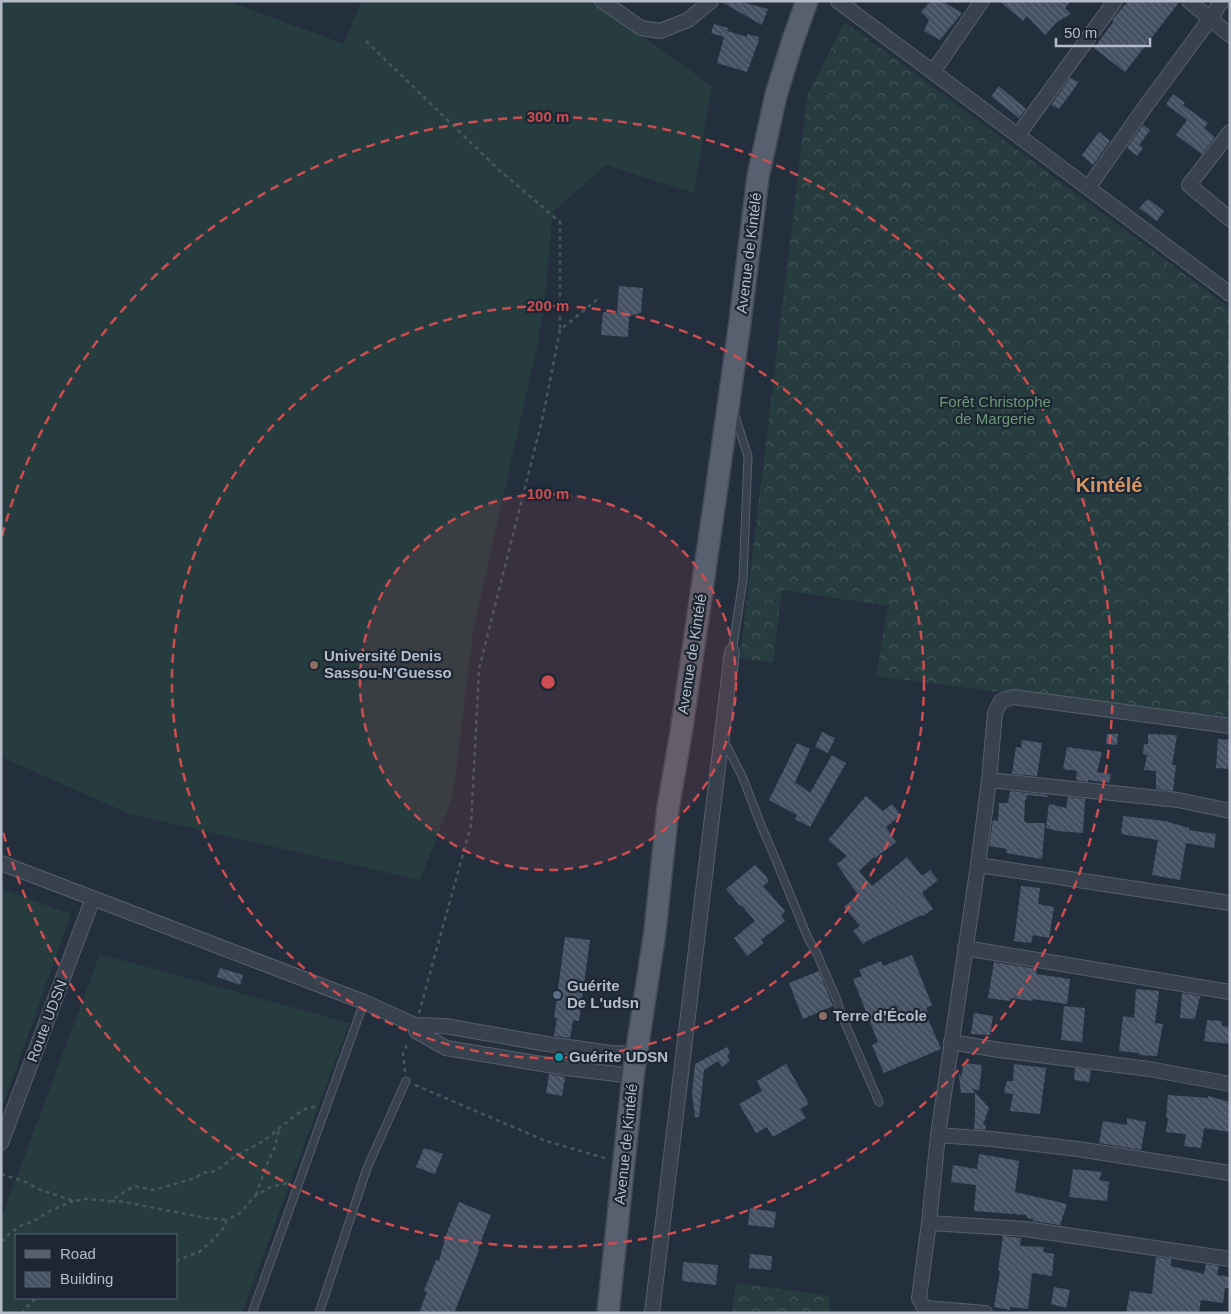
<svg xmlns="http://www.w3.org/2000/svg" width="1231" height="1314" viewBox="0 0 1231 1314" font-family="Arial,sans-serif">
  <defs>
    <pattern id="forest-crowns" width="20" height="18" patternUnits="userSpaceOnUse" patternTransform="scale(1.25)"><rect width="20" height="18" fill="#263c3f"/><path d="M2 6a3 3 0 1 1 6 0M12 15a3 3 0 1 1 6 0" fill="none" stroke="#435659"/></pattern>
    <pattern id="building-back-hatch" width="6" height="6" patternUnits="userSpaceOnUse" patternTransform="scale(1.25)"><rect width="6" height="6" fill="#455162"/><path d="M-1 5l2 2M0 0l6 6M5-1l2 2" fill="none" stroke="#5d6877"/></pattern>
  </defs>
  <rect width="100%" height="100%" fill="#242f3e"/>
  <!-- grass -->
  <path fill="#263c3f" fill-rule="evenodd" d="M1,1h227l116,43 17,-43h233l118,85 -18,107 -88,-28 -53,47 -8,84 -7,46 -65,290 -20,164 -33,84 -290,-66 -129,-57z
    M1,889l70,25 -70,197z
    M100,954l249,69 -107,290h-241v-94zM16,1235h160v63h-160z"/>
  <!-- forest -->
  <path fill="url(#forest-crowns)" d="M845,22l385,286v409l-238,-26 -116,-15 12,-70 -106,-16 -9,73 -33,-5 68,-565z
    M736,1283l94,13 -2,17h-96z"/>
  <!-- building -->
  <path fill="url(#building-back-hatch)" d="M720,1h18l30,8 -6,16z
    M931,1h11l20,12 -22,27 -16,-9 5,-11 -8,-8z
    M999,1h72l-6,7 6,6 -14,8 -12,13 -18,-19 -4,5z
    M1128,1h52l-55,71 -31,-24 20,-27 -2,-1z
    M714,24l14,4 -1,3 20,6v-3l12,3 -1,3h1l-12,32 -30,-9 7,-26 -13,-4z
    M1070,78l9,4 -20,27 -8,-4z
    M999,86l27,23 -7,9 -28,-22z
    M1173,94l12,9 -2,2 25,18 -4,5 11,9 -13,17 -26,-19 11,-15 -21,-16z
    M1143,125l7,5 -11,15 4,3 -6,8 -10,-8z
    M1099,132l11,9 -17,24 -11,-10z
    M1148,199l16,12 -7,10 -18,-13z
    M619,286l24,2 -2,25 -12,3 -1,21 -27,-2 2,-23 14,1z
    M822,732l13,6 -7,15 -13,-6z
    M1107,734h11l-1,11 -11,-1z
    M1148,734l29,1 -5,30h4l-3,26 -17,-2v-18l-12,-1 3,-15 -4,-1 1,-10h4z
    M1218,739l12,1v29l-14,-1z
    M1022,740l20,3 -5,33 -25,-2 4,-27 5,1z
    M797,743l13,6 -15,33 15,11 22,-38 14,8 -36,64 -15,-8 2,-4 -28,-15z
    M1067,747l35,5 -5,20 14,2 -2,9 -21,-3v2l-12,-2 1,-9 -14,-2z
    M1010,791l38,4v2l-21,-2 -1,5h-1l-1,21 2,1 -1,1h20l-3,36 -36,-6 1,-4 -18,-3 4,-26 5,1 1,-18h9z
    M866,796l17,15 9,-7 9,11 -15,12 10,15 -21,16 -1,-1 -15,14 13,15 35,-29 15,19 8,-6 8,10 -16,13 11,16 -10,7 -1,-1 -53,25 -6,4 -10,-13 7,-5 -16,-19 14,-12 -21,-31 10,-8 -19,-16z
    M1068,797l17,2 -2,34 -25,-2 -12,-3 3,-24 17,4z
    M1123,816l42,5 24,7v2l27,4 -2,14 -28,-5 -6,37 -28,-5 6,-35 -37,-6z
    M755,865l12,12 1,5 -5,4 22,25 -4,5 4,5 -24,19 3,3 -17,13 -13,-18 21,-17 -14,-16 -1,1 -14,-17z
    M1021,886l19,2 -2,16 16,3 -5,31 -16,-3 -2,8 -17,-2z
    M565,937l25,3 -11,81 -6,-1 -3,18 -16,-2 3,-18h-3z
    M912,955l20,50 -6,3 2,5 -2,1 15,35 -57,24 -12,-28 6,-3 -25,-63 9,-3 -3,-6 22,-9 2,5z
    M994,962l43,7 -1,5 34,5 -3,25 -34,-5v2l-22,-3 -1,3 -22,-3z
    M220,968l23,7 -3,10 -23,-8z
    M819,971l14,35 -30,13 -14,-36z
    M1136,989l23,2 -4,32 8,1 -6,32 -18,-1v-2l-20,-2 4,-35 11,2z
    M1182,993l18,3 -5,23 -15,-1z
    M1064,1006l21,2 -3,34 -21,-2z
    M974,1013l19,3 -3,19 -19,-1z
    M1207,1020l15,1v5l8,1v17l-26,-3z
    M727,1047l3,6 -3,3 3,5 -8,6 -4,-6 -14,9 -5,47h-4l-3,-24 3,-29z
    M964,1063l18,2 -3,25 -7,-1 17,19 -6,17h3l-1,5 -11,-1 1,-13v-23h-14l-2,-19 2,3z
    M786,1064l23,40 -9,5 6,9 -33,19 -6,-10 -11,6 -17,-29 23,-13 -5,-10z
    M1014,1064l32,4 -6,46 -30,-3 3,-17 -9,-1 3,-12h6z
    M1075,1068l16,2 -2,12 -15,-2z
    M549,1074l16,3 -3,19 -16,-3z
    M1168,1095l40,3v-2l22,6v30l-26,-4 -3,20 -17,-2 2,-12 -20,-2 2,-14h-2z
    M1127,1118l19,4 -5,28 -42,-7 4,-22 24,4z
    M424,1148l19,6 -8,20 -19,-7z
    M979,1154l40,7 -4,31 52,12 -7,21 -27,-4v-2l-6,-1v-3l-53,-4 2,-26 -25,-3 2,-17 24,4z
    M1073,1169l29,3 -3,8 10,2 -2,19 -38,-4z
    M459,1202l32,13 -13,34 1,1 -5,13 -20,50h-35l8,-21 -3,-1 12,-31 3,1 7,-26z
    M750,1208l26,4 -2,16 -26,-3z
    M1003,1236l18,2 -1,8 24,1 -1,5 11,2 -2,22 -20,-3 -4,36 -18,-2v3l-16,-3 6,-36h-2z
    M750,1254l22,2 -1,14 -22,-2z
    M1156,1257l15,2v7l33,8 2,-10 13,2 -2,9 13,2v11h-5l-2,15 -22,-3 -2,13h-73l4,-22 22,3z
    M683,1262l35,3 -2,20 -34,-4z
    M1054,1287l16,3 -4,18 -15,-4z"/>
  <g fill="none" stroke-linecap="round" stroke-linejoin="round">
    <!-- service casing -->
    <g stroke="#565f6c" stroke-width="9">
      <path id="service" d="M732,652l11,-72 5,-124 -14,-43
        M723,739l19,37 19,49 12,28 35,85 9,16 20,46 5,16 37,86
        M252,1313l112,-311
        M319,1313l48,-145 39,-87"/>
    </g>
    <!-- minor casing -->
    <g stroke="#565f6c" stroke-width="16">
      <path id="minor" d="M602,1l39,27 19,3 28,-11 23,-19
        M838,1l392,293
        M1189,1l41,34
        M933,72l49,-71
        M1230,132l-41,53 41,34
        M1018,135l97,-134
        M1088,188l57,-81 65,-88 12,-18
        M989,780l189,20 52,11
        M1,863l363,139 51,23 30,1 102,18 64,9 25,1
        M978,865l252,38
        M965,948l265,44
        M415,1025l1,6 30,17 120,20 67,8
        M951,1042l48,8 150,19 81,15
        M938,1135l54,4 86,10 152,24
        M1,1143l92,-245
        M929,1223l96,6 205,30
        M652,1313l80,-661
        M985,1313l-59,-5 -3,-2 -4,-8 10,-75 9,-88 40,-270 11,-85 6,-67 6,-12 12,-4 217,29"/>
    </g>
    <!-- primary casing -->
    <g stroke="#414a57" stroke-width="24">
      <path id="primary" d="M608,1313l25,-237 22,-145 13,-123 13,-75 35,-240 24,-171 18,-145 18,-82 17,-55 14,-39"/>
    </g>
    <!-- path -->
    <path stroke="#44595c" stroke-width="2.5" stroke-dasharray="4 4" stroke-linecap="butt" d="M366,41l132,128 62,53v108
      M419,1013l52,-188 8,-156 64,-253 17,-86 39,-32
      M405,1072l-2,-19 5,-11
      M415,1085l131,56 62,18
      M1,1174l22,7 18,9 33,11 12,-2 15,1 7,2 26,-16 20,4 41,-12 7,-5 14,-2 18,-14 31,-17 28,-23 12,-8 12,-3
      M256,1195l13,-36 6,-12 4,-18
      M111,1201h8l87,17 21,2
      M1,1241l3,-1 5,-6 13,-9 10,-3 18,-11 23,-10
      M176,1261l23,-9 10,-8 14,-15 4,-9 13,-7 16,-18 15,-8 17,-4
      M21,1313c6,-5 9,-11 16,-15"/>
    <!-- service -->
    <use href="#service" stroke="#38414e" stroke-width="7"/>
    <!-- minor -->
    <use href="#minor" stroke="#38414e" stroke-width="14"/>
    <!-- primary -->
    <use href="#primary" stroke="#56606e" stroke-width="21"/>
  </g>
  <!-- distance rings -->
  <circle cx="548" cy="682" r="188" fill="#ce4d50" fill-opacity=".12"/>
  <g fill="none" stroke="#ce4d50" stroke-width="2.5" stroke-dasharray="9 6">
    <circle cx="548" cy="682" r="188"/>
    <circle cx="548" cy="682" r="376"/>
    <path d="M2 536A565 565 0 1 1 2 828"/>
  </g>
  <!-- markers -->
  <g fill="#8d6e63" stroke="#1d2633" stroke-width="2">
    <circle cx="314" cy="665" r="5"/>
    <circle cx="823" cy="1016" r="5"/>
  </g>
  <circle fill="#5c6f8a" stroke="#1d2633" stroke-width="2" cx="557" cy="995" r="5"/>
  <circle fill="#0f9aa8" stroke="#1d2633" stroke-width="2" cx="559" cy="1057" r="5"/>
  <g text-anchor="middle" stroke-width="4.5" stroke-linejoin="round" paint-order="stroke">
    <!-- street labels -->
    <g font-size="15" fill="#b4bcc9" stroke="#1d2633">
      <text transform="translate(749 253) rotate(-83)" y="5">Avenue de Kintélé</text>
      <text transform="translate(692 654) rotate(-81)" y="5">Avenue de Kintélé</text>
      <text transform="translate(47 1021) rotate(-69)" y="5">Route UDSN</text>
      <text transform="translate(626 1144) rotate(-84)" y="5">Avenue de Kintélé</text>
    </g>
    <!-- park labels -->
    <g font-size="15" fill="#6b9a76" stroke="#1d2633">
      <text x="995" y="407">Forêt Christophe<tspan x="995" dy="17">de Margerie</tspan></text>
    </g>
    <!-- poi labels -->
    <g font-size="15" font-weight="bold" fill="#b4bcc9" stroke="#1d2633" text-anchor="start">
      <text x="324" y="661">Université Denis<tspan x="324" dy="17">Sassou-N'Guesso</tspan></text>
      <text x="567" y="991">Guérite<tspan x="567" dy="17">De L'udsn</tspan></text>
      <text x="833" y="1021">Terre d’École</text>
      <text x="569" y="1062">Guérite UDSN</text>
    </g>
    <!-- district labels -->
    <g font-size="20" font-weight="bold" fill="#d59563" stroke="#1d2633">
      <text x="1109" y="492">Kintélé</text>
    </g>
  </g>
  <circle cx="548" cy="682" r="8" fill="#ce4d50" stroke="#1d2633" stroke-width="2.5"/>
  <g font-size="15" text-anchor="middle" font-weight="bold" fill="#ce4d50" stroke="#1d2633" stroke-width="4.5" stroke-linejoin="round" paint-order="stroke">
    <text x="548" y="122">300 m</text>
    <text x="548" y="311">200 m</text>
    <text x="548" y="499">100 m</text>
  </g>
  <!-- border -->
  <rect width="1231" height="1314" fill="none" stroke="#b4bcc9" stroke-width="5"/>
  <!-- legend -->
  <rect x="15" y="1234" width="162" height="65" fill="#1d2633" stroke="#59626f"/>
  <rect x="25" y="1250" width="25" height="8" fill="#56606e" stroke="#59626f"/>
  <text x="60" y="1259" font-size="15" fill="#b4bcc9">Road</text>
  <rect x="25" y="1272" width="25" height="15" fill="url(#building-back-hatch)" stroke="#59626f"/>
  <text x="60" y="1284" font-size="15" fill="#b4bcc9">Building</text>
  <!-- scale -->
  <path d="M1056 38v8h94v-8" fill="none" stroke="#b4bcc9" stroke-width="2.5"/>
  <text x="1064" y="38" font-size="15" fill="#b4bcc9" stroke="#1d2633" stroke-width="4" paint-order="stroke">50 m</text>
</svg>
